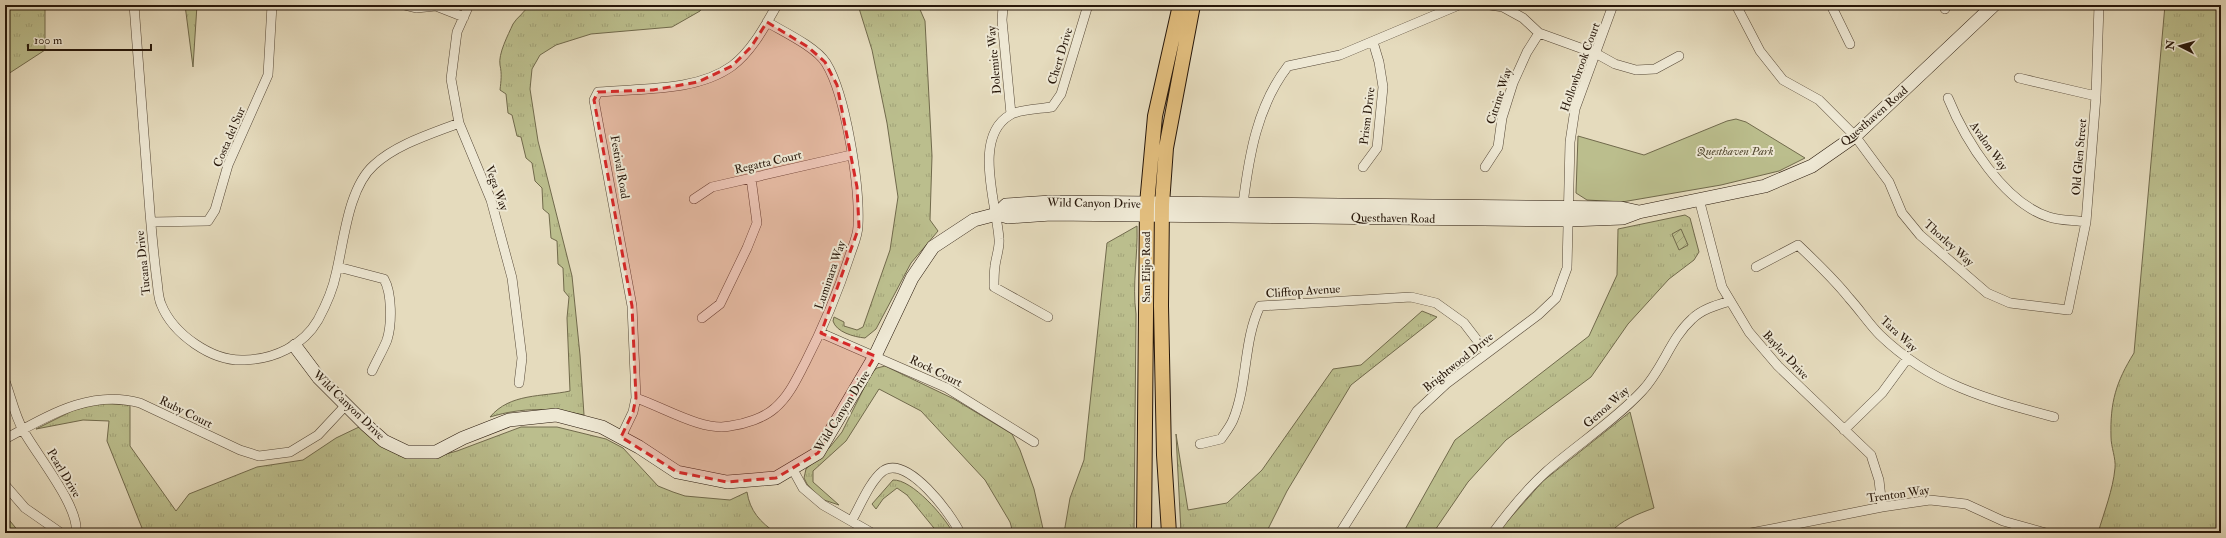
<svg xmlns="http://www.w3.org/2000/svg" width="2226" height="538" viewBox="0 0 2226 538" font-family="'IM FELL Double Pica',serif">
  <defs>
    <pattern id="grass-tufts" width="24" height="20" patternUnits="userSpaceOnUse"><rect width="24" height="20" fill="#bbbe8d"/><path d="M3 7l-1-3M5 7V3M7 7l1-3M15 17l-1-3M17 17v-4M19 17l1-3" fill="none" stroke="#a1a378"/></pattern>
    <pattern id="garden-furrows" width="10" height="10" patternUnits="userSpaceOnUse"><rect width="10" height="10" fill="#bbbe8d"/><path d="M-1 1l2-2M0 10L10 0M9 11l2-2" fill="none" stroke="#a1a378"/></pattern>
  </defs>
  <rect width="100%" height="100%" fill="#e5dbbd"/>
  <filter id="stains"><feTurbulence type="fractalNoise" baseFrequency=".005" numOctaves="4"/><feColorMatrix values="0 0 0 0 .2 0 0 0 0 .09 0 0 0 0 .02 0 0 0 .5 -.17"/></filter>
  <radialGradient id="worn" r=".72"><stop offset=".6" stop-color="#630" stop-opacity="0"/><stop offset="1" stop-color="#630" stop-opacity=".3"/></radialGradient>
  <!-- grass -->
  <path fill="url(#grass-tufts)" stroke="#716a4c" d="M5,5h40v45l-40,26z
    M185,5h12l-4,62z
    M528,5h176l-4,6 -28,16 -81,7 -35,11 -16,10 -8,14 -2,20 8,52 34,135 8,79 4,60c-33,-7 -61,-8 -94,2 20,-24 52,-20 80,-26l-3,-73 2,-21 -5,-6 -1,-23 -5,-4 -1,-23 -6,-3 -2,-24 -6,-5 -1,-21 -7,-7 -3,-18 -6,-5 -5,-21 -4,-1 -5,-21 -4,-2 -2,-19 -6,-4c1,-9 2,-16 0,-25 -2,-11 8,-30 13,-41 4,-7 12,-11 15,-19z
    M858,5h60l7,16 7,135 -2,64 8,11 -27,32 -35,66 -11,9c-11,-1 -29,-6 -32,-17l1,-4 10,5v4l13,4 6,-3 27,-77 8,-53 -11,-74 -15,-73z
    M2165,5h56v528h-123c6,-21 15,-43 17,-65 1,-10 -4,-21 -4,-31 -1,-35 5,-55 23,-84z
    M1685,215l5,3 9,34 -5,8 -25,19 -41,45 -37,53 -85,63 -38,42 -35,51h-30l52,-93 134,-104 28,-61 1,-46z
    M1137,226c1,30 -5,58 -1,88l-2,219h-70l6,-35 14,-38 23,-217z
    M1422,311l15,6 -86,68 -64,106 -21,42h-85l-5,-99 12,76 39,-7 35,-33 71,-101 28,-4z
    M885,366l69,33 58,35 8,16 14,39 10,44h-31l-3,-11 -25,-42 -64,-69 -42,-22 -33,52 -33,30v11l26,23 -18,-6 -14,-15 -3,-6 2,-9 24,-22 12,-15 30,-60 5,-4z
    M99,403l31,2v41l46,65 13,-17 68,-27 46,-7 33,-22 23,-11 76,30 22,-6 64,-24h36l49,12 17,9 35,38 15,6 12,4 45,4 17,-8c3,19 13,30 29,41h-632l-37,-92 2,-20 -26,-1 -47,9 36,-18z
    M1630,412l24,96c-16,6 -33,12 -44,25h-113l46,-52z
    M893,480c19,-1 52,37 60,53h-15l-31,-38 -10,-7 -14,11 -7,10 -4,-5z
    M5,515l15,18h-15z"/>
  <!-- park -->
  <path fill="#bbbe8d" stroke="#716a4c" d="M1736,119l10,3 59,36 -26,13 -58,14 -99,17 -35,-2 -11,-7 2,-57 66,19 83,-34z"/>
  <!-- garden -->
  <path fill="url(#garden-furrows)" stroke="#716a4c" d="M1681,229l7,16 -9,5 -7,-16z"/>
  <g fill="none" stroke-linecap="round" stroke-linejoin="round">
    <!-- street casing -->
    <g stroke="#564837" stroke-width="10">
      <path id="street" d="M134,5c5,69 11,139 16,208 2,23 4,46 7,68 1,7 1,16 4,23 12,30 51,58 84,56 29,-1 58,-14 73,-40 7,-13 15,-31 18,-46 8,-33 12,-86 38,-109 23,-21 57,-31 85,-42
        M404,5l12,3 20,-2 28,11
        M469,5l-12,27 -6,47 8,44 32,77 21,78 10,80 -3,25
        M1005,5l-2,2 -1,13 9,94
        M1490,5l13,2 20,11 16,15 58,21 18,10 21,6 19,-1 24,-13
        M1736,5l24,46 23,29 36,20 36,36 34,46 13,31 18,22 67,58 23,10 58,7 18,-88 10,-126 3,-91
        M1831,5l19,39
        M1943,5l2,4
        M2019,78l77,18
        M1948,98c17,42 56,105 101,119 12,4 25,3 37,5
        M1363,167l14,-19 6,-61 -4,-25 -6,-20
        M1485,167l13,-20 4,-29 11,-35 14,-31 12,-19
        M694,199l18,-12 139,-32
        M1699,199l23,88 27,45 29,34 93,89 8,25 3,27
        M1243,204c6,-48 14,-98 45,-138l52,-11 119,-50
        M151,222l57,-1 7,-11 13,-45 40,-90 4,-70
        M338,267l46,12c8,14 8,45 3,61 -4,10 -10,20 -15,31
        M1756,267l42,-22c18,17 36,34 51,53 11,12 20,26 31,37 52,50 106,64 174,82
        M1048,317l-54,-30c0,-7 0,-14 1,-21 1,-9 5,-19 4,-27 -2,-34 -27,-102 11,-124 10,-6 29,-6 42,-8l9,-13 27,-89
        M702,318l18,-14 27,-56 10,-25 -6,-45
        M821,333l126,55 87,54
        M5,381c6,16 10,35 18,49 13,24 57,77 53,103
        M636,398c27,9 67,34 94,28 15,-2 34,-8 45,-18 14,-12 21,-28 30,-45 18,-35 33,-71 45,-108 3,-9 8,-20 8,-29 2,-39 -12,-131 -32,-163 -10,-16 -42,-31 -59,-41
        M1844,430l38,-37 25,-34
        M621,437l12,-25 3,-14 -4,-92 -38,-206 4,-8c43,-4 98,0 134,-26 20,-15 33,-40 45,-61
        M5,439c43,-23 85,-50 135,-36l100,47 19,6 31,-4 28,-17 28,-30
        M1200,444l21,-5c4,-6 9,-12 12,-19 15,-36 10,-79 27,-114l151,-9 25,6 28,20 23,30
        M792,468l11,20 20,17 49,28
        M5,485l20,23 36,25
        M852,520c8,-14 18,-39 31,-49 24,-17 69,44 77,62
        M1340,533l77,-122 29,-27 92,-69 18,-17 11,-30 3,-126 5,-33 38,-104
        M1493,533c16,-22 34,-44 54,-62 31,-27 67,-50 95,-80 21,-22 28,-52 50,-72 10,-10 25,-14 38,-18
        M1751,533l131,-26 48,-7 36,4 37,17 43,12"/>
    </g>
    <!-- secondary casing -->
    <g stroke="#27170a" stroke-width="14">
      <path id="secondary" d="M997,214l11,3 43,-3 518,6 54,-2 16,-6 126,-26 47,-20 43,-30 139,-131
        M295,346l24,32 47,47 18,16 23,11h29l27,-14 46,-18 47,-5 46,12 37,20 38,25 50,10 49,-4 42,-25 57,-97 37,-78 21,-31 41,-27 23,-6 9,-9 45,-3 570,6 18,4"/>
    </g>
    <!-- primary casing -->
    <g stroke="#27170a" stroke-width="16">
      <path id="primary" d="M1144,533l3,-329 8,-88 25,-111
        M1169,533l-5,-78 -3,-149 1,-102 4,-56 27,-143"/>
    </g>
    <!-- street -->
    <use href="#street" stroke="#eee8d4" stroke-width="9"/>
    <!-- secondary -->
    <use href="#secondary" stroke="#eee8d4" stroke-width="13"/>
    <!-- primary -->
    <use href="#primary" stroke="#e2be7e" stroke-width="14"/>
  </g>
  <!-- marked area -->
  <path fill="#d62828" fill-opacity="0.2" stroke="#d62828" stroke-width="3" stroke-dasharray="8 5" stroke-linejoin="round" d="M767,22l41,25 17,15 12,23 20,102 2,40 -38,106 54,23 -57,97 -42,25 -49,4 -50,-10 -56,-35 12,-25 3,-14 -4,-92 -38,-206 4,-8 55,-2 45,-8 34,-16 19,-19z"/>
  <g text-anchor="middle" stroke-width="4" stroke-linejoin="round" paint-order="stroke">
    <!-- street labels -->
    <g font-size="12" fill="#27170a" stroke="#eee8d4">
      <text transform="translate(1060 56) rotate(-73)" y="4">Chert Drive</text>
      <text transform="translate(994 60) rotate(-95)" y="4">Dolemite Way</text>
      <text transform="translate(1580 67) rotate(-70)" y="4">Hollowbrook Court</text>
      <text transform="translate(1499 96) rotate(-72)" y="4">Citrine Way</text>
      <text transform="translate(1367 116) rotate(-83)" y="4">Prism Drive</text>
      <text transform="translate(1874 116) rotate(-41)" y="4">Questhaven Road</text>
      <text transform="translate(229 137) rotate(-67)" y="4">Costa del Sur</text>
      <text transform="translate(1989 146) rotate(55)" y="4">Avalon Way</text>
      <text transform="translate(2079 157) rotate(-85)" y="4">Old Glen Street</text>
      <text transform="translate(768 162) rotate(-13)" y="4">Regatta Court</text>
      <text transform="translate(620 167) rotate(80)" y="4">Festival Road</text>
      <text transform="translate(497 188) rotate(70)" y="4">Vega Way</text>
      <text transform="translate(1094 203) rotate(1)" y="4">Wild Canyon Drive</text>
      <text transform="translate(1393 218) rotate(1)" y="4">Questhaven Road</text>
      <text transform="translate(1949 243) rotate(42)" y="4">Thorley Way</text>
      <text transform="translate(143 263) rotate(-96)" y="4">Tucana Drive</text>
      <text transform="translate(1146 267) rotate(-90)" y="4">San Elijo Road</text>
      <text transform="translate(830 275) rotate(-71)" y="4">Luminara Way</text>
      <text transform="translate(1303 291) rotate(-4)" y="4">Clifftop Avenue</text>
      <text transform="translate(1899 334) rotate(43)" y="4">Tara Way</text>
      <text transform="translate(1786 355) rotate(47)" y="4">Baylor Drive</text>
      <text transform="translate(1458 362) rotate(-39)" y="4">Brightwood Drive</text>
      <text transform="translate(936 371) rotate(26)" y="4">Rock Court</text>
      <text transform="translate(349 405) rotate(44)" y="4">Wild Canyon Drive</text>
      <text transform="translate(1606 407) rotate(-41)" y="4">Genoa Way</text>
      <text transform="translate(842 411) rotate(-58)" y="4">Wild Canyon Drive</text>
      <text transform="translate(186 412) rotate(26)" y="4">Ruby Court</text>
      <text transform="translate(64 473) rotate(59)" y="4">Pearl Drive</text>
      <text transform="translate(1898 494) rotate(-8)" y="4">Trenton Way</text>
    </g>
    <!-- park labels -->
    <g font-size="12" font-style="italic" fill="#534931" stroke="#eee8d4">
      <text x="1735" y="155">Questhaven Park</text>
    </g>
  </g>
  <!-- margin -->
  <rect width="2226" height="538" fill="none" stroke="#e5dbbd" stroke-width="20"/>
  <rect x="6" y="6" width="2214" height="526" fill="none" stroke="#27170a" stroke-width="2"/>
  <rect x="10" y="10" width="2206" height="518" fill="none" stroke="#27170a"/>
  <!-- north arrow -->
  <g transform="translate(2180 46) rotate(276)" stroke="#eee8d4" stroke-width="3" paint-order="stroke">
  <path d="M0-3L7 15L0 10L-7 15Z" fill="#27170a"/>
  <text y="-6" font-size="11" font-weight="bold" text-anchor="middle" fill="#27170a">N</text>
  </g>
  <!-- scale -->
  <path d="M28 44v6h123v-6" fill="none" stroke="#27170a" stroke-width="2"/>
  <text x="34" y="44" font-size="12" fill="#27170a" stroke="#eee8d4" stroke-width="3" paint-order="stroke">100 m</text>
  <rect width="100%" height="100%" filter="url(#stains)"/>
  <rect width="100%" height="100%" fill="url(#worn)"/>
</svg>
